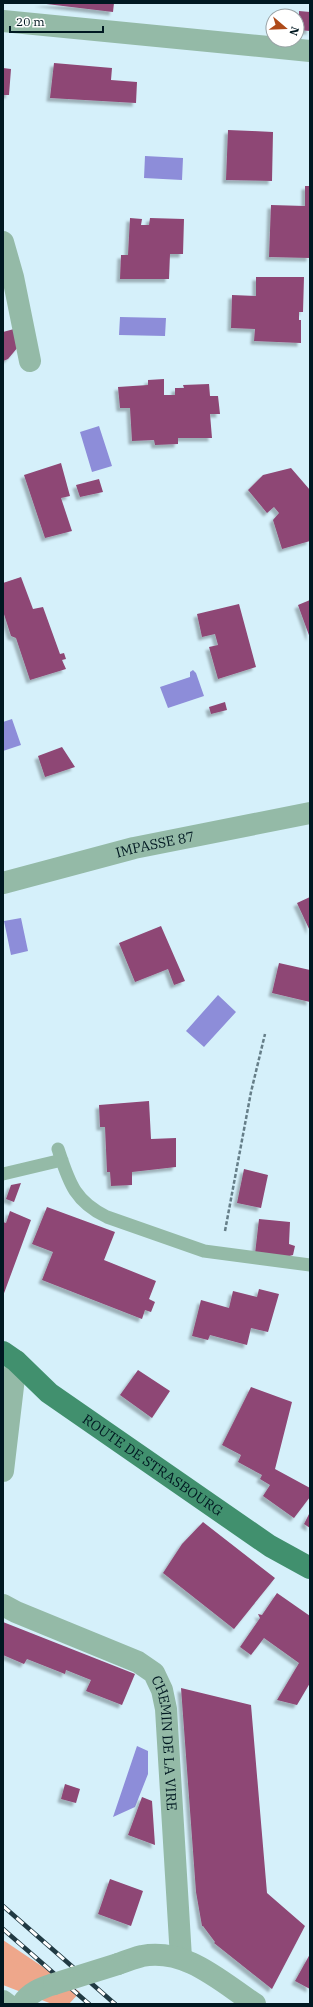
<svg xmlns="http://www.w3.org/2000/svg" width="313" height="2007" viewBox="0 0 313 2007" font-family="'IBM Plex Serif',serif">
  <defs>
    <filter id="shadow"><feDropShadow dx="-3.5" dy="3.5" stdDeviation="1" flood-color="#0004"/></filter>
  </defs>
  <rect width="100%" height="100%" fill="#d5f0fa"/>
  <!-- green -->
  <path fill="#eea78b" d="M3,1940l77,52 -11,12h-17l-49,-19z"/>
  <!-- water -->
  <path fill="#8d8dd9" d="M145,156l38,2 -1,22 -38,-2z
    M120,317l46,1 -1,18 -46,-1z
    M99,426l13,40 -20,6 -12,-40z
    M193,670l3,3 8,23 -36,12 -8,-21 30,-10v-5z
    M12,719l9,26 -18,6v-29z
    M21,918l7,33 -17,4 -7,-34z
    M218,995l18,17 -32,35 -18,-16z
    M137,1746l11,5v23l-13,33 -22,10z"/>
  <!-- building -->
  <path fill="#8e4774" filter="url(#shadow)" d="M38,3h76l-1,9z
    M299,11l11,1v19l-11,-1z
    M54,63l58,5 -1,12 26,2 -1,21 -86,-5z
    M3,68l8,1 -2,26h-6z
    M228,130l45,2 -1,49 -46,-1z
    M305,186h5v72l-41,-1 2,-52 34,1z
    M130,218l12,1 -1,6h8l1,-7 34,1 -1,35h-13l-1,25h-49l1,-24h7z
    M256,277h48l-1,35h-4v8h2v23l-47,-2 1,-12 -24,-1 1,-33 24,1z
    M14,329l4,18 -10,12 -5,2v-29z
    M164,379v16h11v-7h9l-1,-3 26,-1 1,12h8l2,18h-10l2,24h-34v6l-23,1 -1,-5 -22,1 -2,-33h-10l-2,-21 30,-2v-5z
    M61,463l9,33 -9,2 11,33 -27,7 -21,-63z
    M291,468l19,22v51l-28,8 -9,-29 6,-7 -5,-6 -7,6 -19,-23 15,-15z
    M99,479l4,13 -23,5 -4,-12z
    M21,577l12,32 10,-2 17,47 4,-1 2,6 -4,1 4,9 -36,11 -14,-42 -5,-2 -8,-25v-28z
    M310,600v38l-12,-33z
    M239,604l17,63 -38,12 -9,-32 9,-2 -3,-11 -13,3 -5,-23z
    M225,702l2,8 -16,4 -2,-7z
    M62,747l13,20 -30,10 -7,-21z
    M310,897v34l-13,-28z
    M161,926l24,55 -11,4 -6,-16 -33,13 -16,-39z
    M279,963l31,7v32l-38,-9z
    M149,1101l2,38 25,-1v29l-44,5v13l-21,1 -1,-14h-3l-2,-45h-5l-1,-22z
    M244,1169l24,6 -7,33 -24,-5z
    M21,1183l-7,19 -8,-3 5,-14z
    M47,1207l68,25 -11,28 52,21 -7,18 6,3 -4,10 -6,-2 -3,9 -100,-39 11,-28 -21,-8z
    M10,1211l21,9 -28,76v-74l3,1z
    M259,1219l31,3 -1,22 6,2 -2,9 -11,3 -27,-4z
    M259,1289l20,5 -11,38 -17,-4 -4,17 -37,-10 -2,5 -16,-4 9,-36 28,8 4,-17 24,6z
    M138,1370l32,21 -18,27 -32,-23z
    M251,1387l41,15 -17,67 35,19v9l-16,21 -31,-22 7,-11 -10,-6 2,-4 -24,-13 3,-7 -19,-10z
    M310,1512v16l-6,-4z
    M203,1522l72,56 -41,51 -71,-56 19,-29z
    M277,1593l33,23v67l-13,22 -20,-5 22,-37 -35,-25 -13,17 -11,-8 20,-29 -2,-4 4,1z
    M3,1622l132,52 -13,31 -36,-14 5,-11 -25,-10 -1,4 -38,-15 -3,5 -21,-9z
    M181,1688l70,17 16,188 38,33 -33,63 -58,-46 1,-1 -12,-16h-1l-6,-34z
    M65,1784l15,5 -4,14 -15,-4z
    M142,1797l10,4 3,44 -27,-10z
    M110,1879l33,12 -12,35 -33,-12z
    M310,1954v35l-15,-8z"/>
  <g fill="none" stroke-linecap="round" stroke-linejoin="round">
    <!-- path -->
    <path stroke="#657e88" stroke-width="2.5" stroke-dasharray="4 2" stroke-linecap="butt" d="M225,1231l26,-139 14,-58"/>
    <!-- lane -->
    <path stroke="#94baa7" stroke-width="13" d="M58,1149c11,33 16,52 49,68l97,34 106,14
      M3,1174l59,-14"/>
    <!-- street -->
    <g stroke="#94baa7" stroke-width="22">
      <path d="M3,21l307,30"/>
      <path d="M3,242l10,35 17,84"/>
      <path id="s1" d="M3,883l131,-35 176,-35"/>
      <path d="M3,1471l13,-110"/>
      <path id="s2" d="M3,1605l13,7 122,50 16,11 8,17 4,19 15,249"/>
      <path d="M118,1964c8,-3 16,-6 24,-8 44,-8 78,25 113,48"/>
      <path d="M3,2001l4,3"/>
      <path d="M22,2004c8,-12 19,-16 32,-20"/>
    </g>
    <!-- primary -->
    <path stroke="#41906e" stroke-width="22" id="s3" d="M3,1352l13,9 33,32 221,153 40,22"/>
    <!-- rail casing -->
    <g stroke="#213a43" stroke-width="4.5">
      <path id="rail" d="M3,1906l112,98
        M3,1929l86,75"/>
    </g>
    <!-- rail -->
    <use href="#rail" stroke="#fff" stroke-width="3" stroke-dasharray="9" stroke-linecap="butt"/>
    <!-- street-bridge -->
    <path stroke="#94baa7" stroke-width="22" d="M54,1984l64,-20"/>
  </g>
  <g text-anchor="middle" stroke-width="4" stroke-linejoin="round" paint-order="stroke">
    <!-- street labels -->
    <g font-size="14" fill="#001821" stroke="#fff">
      <text dy="5" stroke="none"><textPath href="#s1" startOffset="157">IMPASSE 87</textPath></text>
      <text dy="5" stroke="none"><textPath href="#s3" startOffset="188">ROUTE DE STRASBOURG</textPath></text>
      <text dy="5" stroke="none"><textPath href="#s2" startOffset="238">CHEMIN DE LA VIRE</textPath></text>
    </g>
  </g>
  <!-- border -->
  <rect width="313" height="2007" fill="none" stroke="#001821" stroke-width="8"/>
  <!-- north arrow -->
  <g transform="translate(285 28) rotate(109)"><circle r="19" fill="#ffffff" stroke="#99a3a6"/>
  <path d="M0-3L7 15L0 10L-7 15Z" fill="#ae4a19"/>
  <text y="-6" font-size="11" font-weight="bold" text-anchor="middle" fill="#001821">N</text>
  </g>
  <!-- scale -->
  <path d="M10 26v6h93v-6" fill="none" stroke="#001821" stroke-width="2"/>
  <text x="16" y="26" font-size="12" fill="#001821" stroke="#ffffff" stroke-width="3" paint-order="stroke">20 m</text>
</svg>
